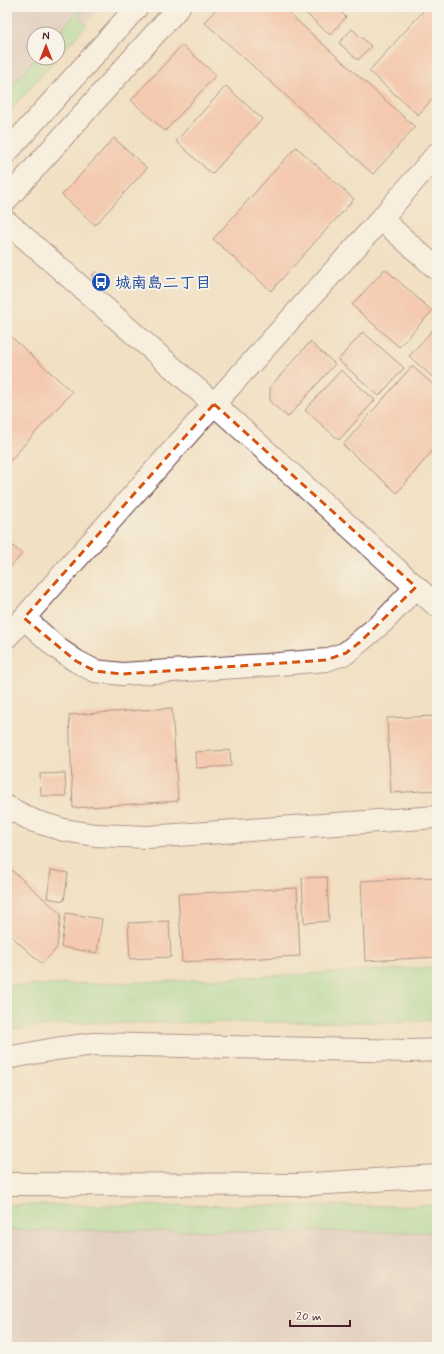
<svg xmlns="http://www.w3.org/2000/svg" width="444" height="1354" viewBox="0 0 444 1354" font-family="Mynerve,'Klee One',sans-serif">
  <rect width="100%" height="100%" fill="#f7f3e8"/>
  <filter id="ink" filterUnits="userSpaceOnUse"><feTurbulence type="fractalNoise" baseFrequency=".025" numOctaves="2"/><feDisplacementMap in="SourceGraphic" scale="8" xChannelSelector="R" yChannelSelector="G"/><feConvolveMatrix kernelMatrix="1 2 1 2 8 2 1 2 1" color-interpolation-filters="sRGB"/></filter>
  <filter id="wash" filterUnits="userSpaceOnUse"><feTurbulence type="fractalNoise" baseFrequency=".012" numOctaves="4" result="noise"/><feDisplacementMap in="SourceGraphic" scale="16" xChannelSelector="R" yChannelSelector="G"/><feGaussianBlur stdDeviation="0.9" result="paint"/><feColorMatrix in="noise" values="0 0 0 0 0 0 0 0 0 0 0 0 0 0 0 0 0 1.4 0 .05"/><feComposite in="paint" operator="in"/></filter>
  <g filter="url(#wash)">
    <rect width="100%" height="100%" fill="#f1e0c2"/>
    <!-- industrial -->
    <path fill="#d2bfc0" d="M7,7h94l-43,48v-21h-24v24h22l-49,55z
      M7,1230l430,2v115h-430z"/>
    <!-- green -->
    <path fill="#99df98" stroke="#727f62" d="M82,7h5l-9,10 9,8 -29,32v-23z
      M36,58h21l-50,56v-23z
      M437,967v52l-38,3 -335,1 -44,6h-13v-43l171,-5z
      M437,1204v28l-430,-2v-25l410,1z"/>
    <g id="blocks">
      <!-- building -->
      <path fill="#f8ae98" d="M218,7h64l133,120 -42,47 -169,-152z
        M299,7h37l10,10 -16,18z
        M427,7h10v87l-19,21 -49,-44z
        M352,29l19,17 -13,14 -19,-17z
        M182,45l34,30 -51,56 -34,-31z
        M226,86l36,33 -50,55 -36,-33z
        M114,138l33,30 -52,57 -33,-30z
        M296,147l58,52 -83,92 -58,-52z
        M385,269l47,42 -33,36 -47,-42z
        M96,271l9,8 -3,4 -10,-8z
        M437,325v56l-28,-25z
        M363,332l41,36 -25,28 -41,-36z
        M7,333l65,59 -65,72z
        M310,342l25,22 -47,53 -18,-15v-15z
        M412,366l25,22v66l-4,-4 -36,43 -54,-48z
        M341,370l34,30 -36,40 -34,-30z
        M7,541l15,13 -15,17z
        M172,708l6,93 -105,7 -4,-93z
        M437,716v74l-46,3 -4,-75z
        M230,750l1,16 -35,2 -1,-16z
        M65,773l1,23h-25l-1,-22z
        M7,866l54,48 -4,34 -15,16 -35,-32z
        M51,870l17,3 -4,28 -17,-3z
        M327,877l2,44 -25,2 -2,-45z
        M437,877v80l-72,4 -4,-80z
        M297,888l3,68 -118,6 -4,-68z
        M66,913l36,6 -5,34 -36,-6z
        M169,921l2,36 -41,2 -2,-36z"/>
    </g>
  </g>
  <g filter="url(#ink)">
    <use href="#blocks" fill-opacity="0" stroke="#633c42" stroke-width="1"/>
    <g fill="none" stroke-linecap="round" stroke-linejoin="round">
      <!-- secondary casing -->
      <g stroke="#633c42" stroke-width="24">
        <path id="secondary" d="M7,152l130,-145
          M7,199l172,-192
          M381,219l56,50
          M7,222l207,182 223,202
          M24,618l33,30 19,13 19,10 27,3 145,-9 59,-5 20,-7 38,-32 32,-34
          M7,637l207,-233 167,-185 56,-65
          M7,807l27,14 30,9 31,5 53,2 289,-20
          M7,1058l48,-9 39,-5 318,7 25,-1
          M7,1184l291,1 139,-9"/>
      </g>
      <!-- secondary -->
      <use href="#secondary" stroke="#fff" stroke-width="22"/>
    </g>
  </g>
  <!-- marked area -->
  <path d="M0 0H444V1354H0ZM214,404l202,183 -56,55 -14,11 -20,7 -204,14 -27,-3 -19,-10 -52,-43z" fill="#f1e0c2" fill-opacity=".55" fill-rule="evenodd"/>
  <path fill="none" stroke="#d8530f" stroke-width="3" stroke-dasharray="8 5" stroke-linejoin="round" d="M214,404l202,183 -56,55 -14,11 -20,7 -204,14 -27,-3 -19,-10 -52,-43z"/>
  <!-- icons -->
  <defs>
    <g id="bus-disc" transform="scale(1)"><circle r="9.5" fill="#1a4fb4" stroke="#f7f3e8"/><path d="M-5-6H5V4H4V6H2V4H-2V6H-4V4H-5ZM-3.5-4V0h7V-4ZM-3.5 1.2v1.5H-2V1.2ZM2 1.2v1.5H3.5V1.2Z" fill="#fff"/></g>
  </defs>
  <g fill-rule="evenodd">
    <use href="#bus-disc" x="101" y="282"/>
  </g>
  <g text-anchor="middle" stroke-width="4" stroke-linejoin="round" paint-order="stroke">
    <!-- transit labels -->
    <g font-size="16" font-weight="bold" fill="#164399" stroke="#f7f3e8" text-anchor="start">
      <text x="115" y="288">城南島二丁目</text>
    </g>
  </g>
  <!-- margin -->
  <rect width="444" height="1354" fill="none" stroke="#f7f3e8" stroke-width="24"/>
  <!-- north arrow -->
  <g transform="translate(46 46)"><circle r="19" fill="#f7f3e8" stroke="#b29e9c"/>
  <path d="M0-3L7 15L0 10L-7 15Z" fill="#c8321e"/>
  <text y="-6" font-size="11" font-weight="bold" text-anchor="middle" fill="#4a1f2b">N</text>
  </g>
  <!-- scale -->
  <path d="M290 1320v6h60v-6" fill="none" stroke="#4a1f2b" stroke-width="2"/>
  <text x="296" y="1320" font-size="12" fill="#4a1f2b" stroke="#f7f3e8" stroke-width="3" paint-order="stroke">20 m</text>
</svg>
